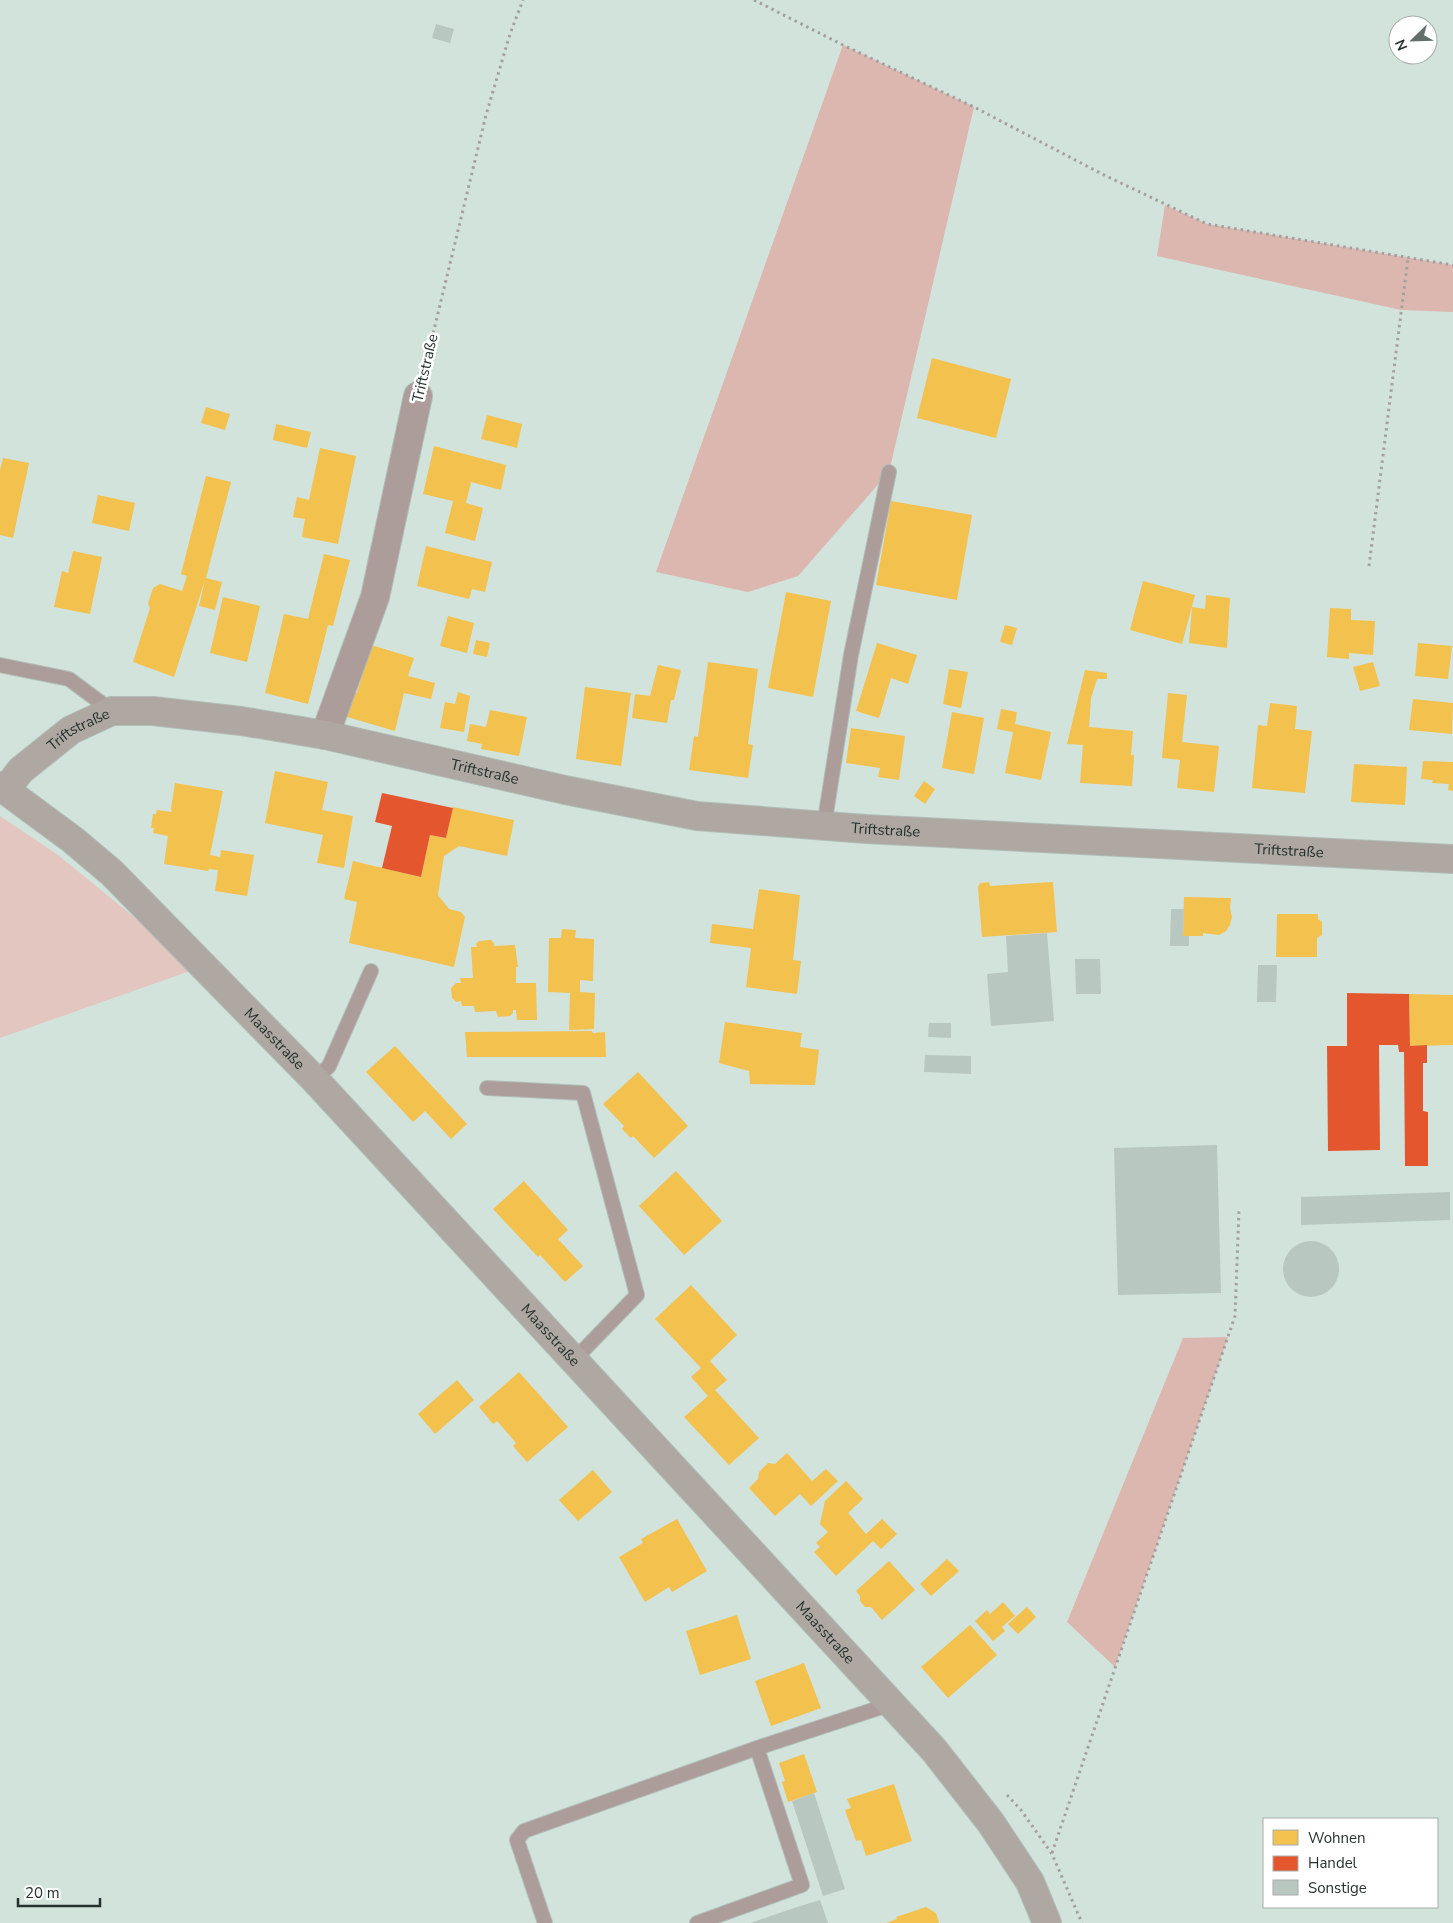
<svg xmlns="http://www.w3.org/2000/svg" width="1453" height="1923" viewBox="0 0 1453 1923" font-family="'Nunito Sans',sans-serif">
  <rect width="100%" height="100%" fill="#d2e3dc"/>
  <!-- green -->
  <path fill="#e2c6bf" d="M0,816l58,39 93,76 39,40 -190,67z"/>
  <!-- forest -->
  <path fill="#dbb7b0" d="M843,45l131,62 -85,365 -91,104 -50,16 -92,-20z
    M1165,205l42,19 246,41v47l-52,-2 -244,-54z
    M1228,1337l-113,330 -48,-45 116,-284z"/>
  <!-- homes -->
  <path fill="#f2c14e" d="M932,358l79,21 -15,59 -79,-20z
    M206,407l24,7 -5,16 -24,-7z
    M487,415l35,9 -5,24 -36,-9z
    M276,424l35,8 -4,16 -34,-8z
    M434,446l72,19 -5,25 -30,-8 -5,21 17,5 -8,33 -30,-8 8,-32 -30,-7z
    M320,448l36,8 -18,88 -36,-7 3,-18 -12,-2 4,-20 12,3z
    M3,458l26,5 -16,75 -13,-3v-65z
    M206,476l25,6 -25,96 16,4 -7,28 -16,-4 6,-26 -31,97 -41,-15 17,-54 -2,-4 5,-16 7,-4 22,7 5,-15 -6,-2z
    M98,495l37,8 -6,28 -37,-8z
    M891,501l81,14 -15,85 -81,-15z
    M426,546l66,16 -7,30 -13,-3 -3,10 -52,-13z
    M73,551l29,6 -12,57 -36,-7 8,-36 6,2z
    M324,554l26,6 -17,66 -5,-1 -20,79 -43,-11 19,-79 24,5z
    M1143,581l52,14 -13,49 -52,-14z
    M786,592l45,9 -18,96 -45,-9z
    M1206,595l24,3 -3,50 -38,-5 3,-36 13,2z
    M223,597l37,9 -13,56 -37,-9z
    M1330,608l21,1v11l24,1 -2,34 -24,-2v6l-22,-2z
    M448,616l26,7 -7,30 -27,-7z
    M1005,625l12,3 -5,17 -12,-3z
    M476,640l14,3 -3,14 -14,-3z
    M877,643l40,12 -9,29 -17,-6 -12,40 -23,-7z
    M1418,643l34,3 -4,33 -33,-3z
    M371,645l43,13 -6,18 27,7 -4,16 -27,-6 -9,38 -51,-15 6,-25 7,2z
    M708,662l50,7 -10,75 5,1 -5,33 -59,-8 5,-34 4,1z
    M1373,662l7,24 -20,5 -7,-24z
    M658,665l23,5 -7,30h-3l-4,23 -35,-5 3,-24 15,2z
    M949,669l19,3 -7,36 -18,-4z
    M1085,670l22,3v6h-10l-6,19 -2,29 44,4 -2,24h3l-2,31 -52,-3 3,-38 -16,-1z
    M585,687l46,6 -10,73 -45,-7z
    M458,692l12,4 -6,36 -24,-4 5,-26 10,2z
    M1168,693l19,2 -5,47 37,4 -5,46 -37,-4 3,-28 -18,-2z
    M1413,699l40,4 -1,31 -43,-4z
    M1270,703l27,3 -2,23 17,2 -7,62 -53,-5 6,-63 9,1z
    M1001,709l16,3 -2,12 36,8 -10,48 -36,-7 8,-41 -16,-3z
    M490,710l37,7 -8,39 -38,-7 1,-5 -15,-3 3,-17 16,3z
    M952,712l32,6 -10,56 -32,-6z
    M851,728l54,8 -6,44 -21,-3 2,-9 -34,-5z
    M1423,761l30,1v29l-5,-1 1,-6 -17,-1 1,-3 -12,-1z
    M1354,764l53,3 -2,38 -54,-3z
    M275,771l53,11 -6,28 31,6 -9,52 -27,-5 6,-28 -58,-12z
    M924,781l11,8 -10,15 -11,-8z
    M175,783l48,8 -13,64 10,2 1,-7 33,5 -7,41 -32,-5 3,-21 -9,-1 -1,2 -44,-7 4,-28 -15,-3 1,-5h-3l2,-14h3l1,-4 15,2 -1,-3z
    M453,807l61,13 -7,36 -48,-10 -15,10 -6,39 11,14 12,3 4,5 -11,50 -105,-24 8,-41 -13,-3 9,-38 68,16 9,-42 16,3z
    M989,882l1,4 63,-4 4,50 -75,5 -4,-50 2,-4z
    M759,889l41,6 -7,65 8,1 -4,33 -51,-7 5,-39 -41,-5 2,-19 41,5z
    M1184,897l47,1 -1,10 2,9 -2,8 -4,6 -7,4 -16,-2v3h-20z
    M1277,914h41v5l4,3v13l-5,3v19h-41z
    M562,929l14,1 -1,8 19,1 -1,42 -13,-1v12l15,1 -1,36 -25,1 1,-37 -22,-1 1,-54h12z
    M491,940l3,3v3l21,-1 3,22h-2v16h20l1,37h-20l-1,-10h-3v3l-3,3 -12,1 -2,-6 -21,1 -1,-6h-12l-1,-5 -5,1 -4,-4 -1,-10 5,-5h5l-1,-5h13l-2,-31h6l-1,-3 3,-3z
    M1409,994l44,1v50l-43,1z
    M725,1022l77,11 -2,14 19,3 -4,35 -65,-1 -1,-13 -30,-8z
    M592,1031l1,2 12,-1 1,25h-139l-2,-25z
    M395,1046l72,78 -16,15 -26,-28 -12,11 -47,-50z
    M638,1072l50,54 -34,32 -21,-22 -2,2 -9,-9 2,-3 -21,-22z
    M676,1171l46,50 -38,34 -45,-49z
    M524,1181l44,49 -10,9 25,27 -18,16 -25,-27 -2,2 -45,-48z
    M691,1285l46,50 -27,26 17,19 -12,10 44,48 -30,27 -45,-48 24,-21 -17,-19 10,-9 -46,-49z
    M519,1372l49,55 -41,35 -14,-16 3,-3 -19,-22 -4,3 -14,-17z
    M457,1380l17,20 -39,34 -17,-20z
    M787,1453l25,28 14,-12 12,12 -27,25 -11,-12 -25,22 -26,-28 9,-9 1,-7 9,-9 7,1z
    M593,1470l19,22 -34,29 -19,-21z
    M846,1481l17,18 -15,14 18,21 16,-15 15,15 -16,15 -8,-8 -37,35 -22,-24 6,-5 -4,-4 12,-11 -8,-8 5,-23z
    M677,1519l30,52 -35,21 -3,-5 -24,15 -26,-45 24,-14 -2,-4z
    M947,1559l12,12 -28,25 -11,-12z
    M889,1561l26,29 -33,30 -11,-13h-6l-5,-6v-5l-4,-5z
    M1003,1602l12,14 -13,11 3,4 -12,10 -18,-20 12,-11 3,4z
    M1027,1607l9,10 -18,17 -10,-10z
    M737,1615l14,44 -51,16 -14,-44z
    M970,1625l27,30 -49,43 -27,-31z
    M804,1663l17,45 -50,18 -16,-45z
    M804,1754l13,38 -29,10 -6,-20 3,-1 -6,-18z
    M894,1784l18,57 -46,15 -5,-16 -5,1 -11,-31 6,-2 -4,-9z
    M926,1907l10,6 3,10h-53l11,-4 -1,-2z"/>
  <!-- shops -->
  <path fill="#e4572e" d="M382,793l71,15 -7,30 -16,-3 -9,42 -39,-9 10,-42 -17,-4z
    M1347,993l62,1 1,52 17,-1v18h-4v48l5,1v54h-23l-1,-114h-5l-1,-7h-19l1,105 -52,1 -1,-105h20z"/>
  <!-- building -->
  <path fill="#b9c7c1" d="M436,24l18,5 -4,14 -18,-5z
    M1171,909h13l-1,27h6v10h-19z
    M1047,933l7,88 -63,5 -4,-52 21,-2 -2,-36z
    M1075,959h25l1,35h-25z
    M1258,965h19l-1,37h-19z
    M929,1023h22v15l-23,-1z
    M925,1055l46,1v18l-47,-2z
    M1217,1145l4,148 -103,2 -4,-147z
    M1450,1192v28l-149,5v-28z
    M1283 1269a28 28 0 1 1 56 0a28 28 0 1 1-56 0Z
    M814,1793l31,96 -22,7 -31,-95z
    M820,1900l8,23h-78l47,-16z"/>
  <g fill="none" stroke-linecap="round" stroke-linejoin="round">
    <!-- lane casing -->
    <g stroke="#b1beb8" stroke-width="16">
      <path id="lane" d="M0,665l69,14 43,32
        M824,826l27,-171 38,-183
        M315,1080l14,-14 42,-95
        M487,1088l96,5 54,202 -64,66
        M545,1923l-28,-83 7,-9 233,-83 134,-44
        M697,1923l105,-38 -45,-137"/>
    </g>
    <!-- street casing -->
    <g stroke="#b1beb8" stroke-width="30">
      <path id="street" d="M325,735l50,-138 43,-201"/>
    </g>
    <!-- secondary casing -->
    <g stroke="#b1beb8" stroke-width="30">
      <g id="secondary">
        <path id="s1" d="M0,786l73,54 39,33 203,207 619,670 57,73 39,59 17,41"/>
        <path id="s2" d="M6,789l15,-19 50,-40 41,-19h41l88,10 84,14 240,55 132,26 169,13 587,30"/>
      </g>
    </g>
    <!-- path -->
    <path stroke="#a4a09c" stroke-width="3" stroke-dasharray="2.5 4" stroke-linecap="butt" d="M754,0l89,45 131,62 128,67 105,50 246,41
      M424,371l62,-256 24,-81 13,-34
      M1369,566l39,-308
      M1007,1795l14,15 31,44 30,69
      M1052,1853l183,-537 4,-107"/>
    <!-- lane -->
    <use href="#lane" stroke="#ac9d9b" stroke-width="14"/>
    <!-- street -->
    <use href="#street" stroke="#ac9d9b" stroke-width="28"/>
    <!-- secondary -->
    <use href="#secondary" stroke="#aea7a2" stroke-width="28"/>
  </g>
  <g text-anchor="middle" stroke-width="5" stroke-linejoin="round" paint-order="stroke">
    <!-- street labels -->
    <g font-size="15" fill="#26312d" stroke="#fff">
      <text transform="translate(425 368) rotate(-77)" y="5">Triftstraße</text>
      <text dy="5" stroke="none"><textPath href="#s2" startOffset="95">Triftstraße</textPath></text>
      <text dy="5" stroke="none"><textPath href="#s2" startOffset="512">Triftstraße</textPath></text>
      <text dy="5" stroke="none"><textPath href="#s2" startOffset="918">Triftstraße</textPath></text>
      <text dy="5" stroke="none"><textPath href="#s2" startOffset="1322">Triftstraße</textPath></text>
      <text dy="5" stroke="none"><textPath href="#s1" startOffset="374">Maasstraße</textPath></text>
      <text dy="5" stroke="none"><textPath href="#s1" startOffset="779">Maasstraße</textPath></text>
      <text dy="5" stroke="none"><textPath href="#s1" startOffset="1184">Maasstraße</textPath></text>
    </g>
  </g>
  <!-- legend -->
  <rect x="1263" y="1818" width="175" height="90" fill="#ffffff" stroke="#a8adab"/>
  <rect x="1273" y="1830" width="25" height="15" fill="#f2c14e" stroke="#a8adab"/>
  <text x="1308" y="1843" font-size="15" fill="#26312d">Wohnen</text>
  <rect x="1273" y="1856" width="25" height="15" fill="#e4572e" stroke="#a8adab"/>
  <text x="1308" y="1868" font-size="15" fill="#26312d">Handel</text>
  <rect x="1273" y="1880" width="25" height="15" fill="#b9c7c1" stroke="#a8adab"/>
  <text x="1308" y="1893" font-size="15" fill="#26312d">Sonstige</text>
  <!-- north arrow -->
  <g transform="translate(1413 40) rotate(247)"><circle r="24" fill="#ffffff" stroke="#a8adab"/>
  <path d="M0-4L9 19L0 12L-9 19Z" fill="#626f6a"/>
  <text y="-8" font-size="14" font-weight="bold" text-anchor="middle" fill="#26312d">N</text>
  </g>
  <!-- scale -->
  <path d="M18 1898v8h82v-8" fill="none" stroke="#26312d" stroke-width="2.5"/>
  <text x="25" y="1898" font-size="15" fill="#26312d" stroke="#ffffff" stroke-width="4" paint-order="stroke">20 m</text>
</svg>
